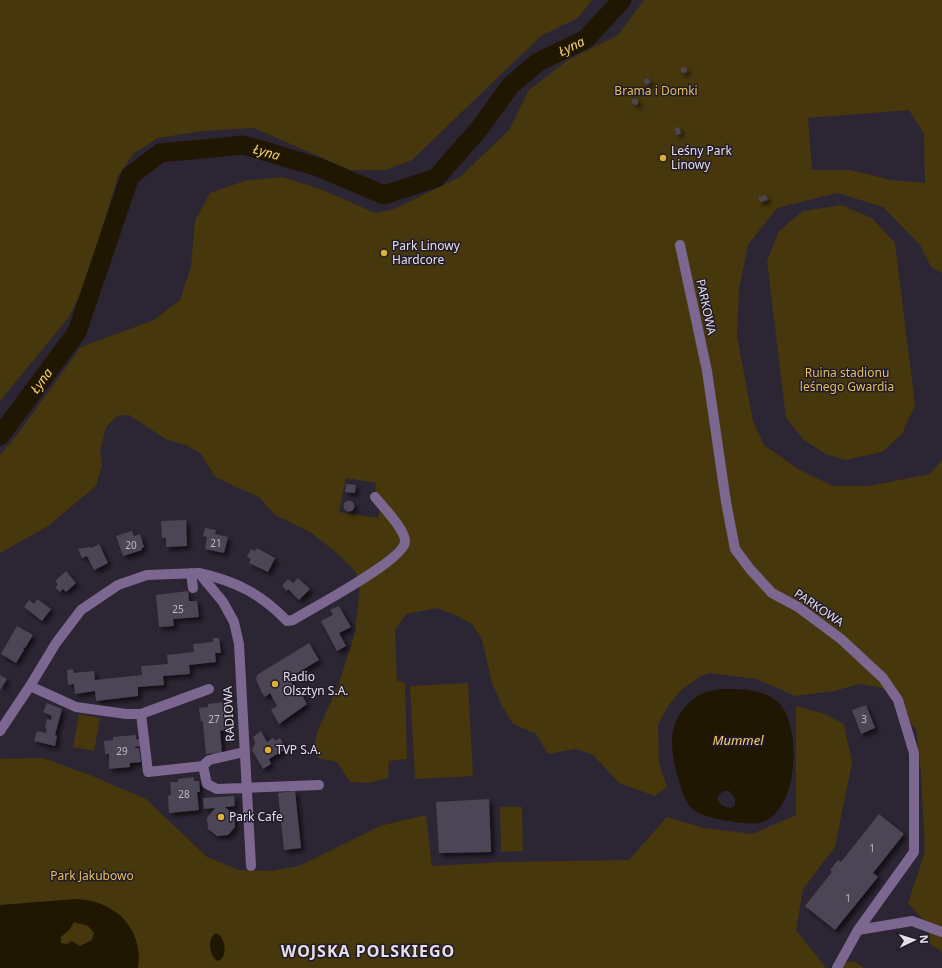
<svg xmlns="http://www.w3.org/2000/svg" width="942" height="968" viewBox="0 0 942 968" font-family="'Noto Sans',sans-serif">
  <defs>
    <filter id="shadow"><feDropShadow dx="3.5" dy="3.5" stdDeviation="2" flood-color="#0009"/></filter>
  </defs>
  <rect width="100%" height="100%" fill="#2c2533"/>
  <!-- green -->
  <path fill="#46370d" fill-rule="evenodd" d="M0,0h592l-14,18 -37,18 -129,124 -26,10h-36l-96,-42 -51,3 -45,7 -25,16 -15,22 -32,106 -17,35 -69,84z
    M644,0h298v273l-11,-6 -11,-22 -37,-38 -46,-14 -60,15 -29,37 -9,45 -2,46 16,85 11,24 34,24 35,17h36l61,-12 12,-14v492l-13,-9 -3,-20 -18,-20 17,-51 -4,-79 -5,-44 -33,-41 -24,-4 -25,7 -39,5 -38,-17 -47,-6 -9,3 -21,15 -11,14 -11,19 1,39 8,24 -12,9 -36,-13 -26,-28 -17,-6 -28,5 -12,-20 -23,-10 -11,-18 -10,-23 -10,-43 -10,-16 -19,-10 -16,-6 -31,6 -11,16 2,51 8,2 2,76 -18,2 -1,17 -20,5 -18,-1 -13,-20 -19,-4 -5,-8 5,-20 20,-44 17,-53 5,-49 -5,-13 -18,-18 -27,-21 -35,-17 -16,-18 -44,-20 -14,-23 -15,-9 -19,-5 -38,-25 -12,1 -11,11 -6,25 2,13 -6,21 -48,40 -48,27v-98l17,-20 64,-88 73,-27 26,-20 11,-34 4,-46 15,-27 34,-12 38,-4 41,13 52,23 19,-4 66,-32 49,-47 20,-40 39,-30 50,-25zM909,110l15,24 1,49 -34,-3 -41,-10h-38l-4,-52zM346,478l30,5 -2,19 6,8 -2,8 -39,-6z
    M841,205l31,13 23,25 20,162 -13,29 -20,18 -37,8 -19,-6 -22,-14 -18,-22 -19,-157 12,-30 24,-20z
    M468,683l5,93 -58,3 -5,-93z
    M796,706l29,8 19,10 8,39 -17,84 -32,42 -7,41 30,38h-826v-209l43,-1 47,17 56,24 61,58 32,13 31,1 29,-5 81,-40 46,-11 6,51 72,-4 125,-2 38,-43 37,11 48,6 44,-19z
    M79,714l21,4 -6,33 -21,-4z
    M500,807h22l1,44 -22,1z
    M854,961l10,7h-25l2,-4z"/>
  <!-- water -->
  <path fill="#201703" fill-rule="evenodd" d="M723,689c19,0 39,0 55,13 25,23 21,115 -20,121 -14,2 -58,-5 -67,-15 -8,-10 -10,-22 -14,-34 -6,-24 -10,-48 9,-68 13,-13 19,-15 37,-17zM725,791h4l6,8v6l-4,3c-12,0 -20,-12 -6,-17z
    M76,899c38,1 68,29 62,69h-138v-63zM74,922l14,4 6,7 -2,7 -12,6 -8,-5 -5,3 -6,-1v-6l9,-8z
    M216,933c9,3 13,24 2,28 -9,-4 -11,-23 -2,-28z"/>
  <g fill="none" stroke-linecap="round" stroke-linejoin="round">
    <!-- river -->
    <path stroke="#201703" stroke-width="19" id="s1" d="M0,436l77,-104 53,-156 30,-23 84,-8 74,22 66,28 52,-17 43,-49 31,-43 28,-24 48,-23 36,-39"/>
  </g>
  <!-- building -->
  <path fill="#4c4554" filter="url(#shadow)" d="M684,67l3,1v4l-3,1 -3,-1v-4z
    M647,78l3,2v3l-3,2 -3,-2v-3z
    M635,98l3,2v4l-3,1 -3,-2v-3z
    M679,127l2,7 -5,1 -1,-7z
    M766,195l2,5 -8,2 -2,-5z
    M346,484l10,1 -1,8 -10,-1z
    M343.5 506a5.5 5.5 0 1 1 11 0a5.5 5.5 0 1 1-11 0Z
    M186,520l1,26 -21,1v-9h-4l-1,-17z
    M205,528l11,2 -1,4 13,3 -4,16 -19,-4 2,-12 -4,-1z
    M132,531l2,5 6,-2 4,13 -2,1v2l-19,6 -7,-20z
    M99,544l9,19 -14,7 -7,-14 -5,2 -4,-9 13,-2 1,1z
    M257,548l18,10 -7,14 -19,-9 2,-4 -4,-2 4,-8 4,2z
    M66,571l10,12 -10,9 -3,-3 -3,3 -5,-5 3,-3 -3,-3z
    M298,578l12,11 -11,11 -11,-11 -1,2 -5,-5 6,-7 5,4z
    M188,591l1,10h8l2,16 -26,2 1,7 -15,1 -3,-32z
    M37,599l14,10 -9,12 -18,-14 5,-7 5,4z
    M339,606l12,21 -12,6 7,13 -9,5 -16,-30 12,-6 -3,-5z
    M17,626l16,9 -8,13 -2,-1 1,3 -8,13 -15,-9z
    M213,638h6l2,15h-6l1,9 -27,3 1,9 -27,2 1,9 -26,2v9l-42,5 -1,-10 -20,3 -1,-10 -6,1 -1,-15 6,-1 1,4 20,-2 1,9 47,-5 -1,-9 27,-2 -1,-9 27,-3 -1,-8 20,-2z
    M309,643l10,17 -30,18 8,14 3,-1 7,13 -28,20 -8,-14 6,-4 -7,-13 -5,4 -3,-4 -6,-14 1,-4z
    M0,675l7,4 -7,11z
    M223,702l1,5 4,-1 1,11h-2l1,13 -8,1 2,22 -16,1 -3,-30v-3l-2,1 -2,-14 9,-1v-3z
    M47,703l15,6 -7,26 2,1 -2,10 -21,-5 3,-10 9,2 1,-4 -2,-1 2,-9 4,1 1,-4 -9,-4z
    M866,705l9,23 -14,6 -9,-24z
    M261,731l6,11 6,-4 2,3 5,-3 6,11 -17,10 2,5 -8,5 -11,-19 3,-7 -2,-6z
    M136,735v4h4l1,7 -6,1v1h4l2,14 -11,1v4l-21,2v-15h-4l-1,-13 9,-1v-3z
    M194,777v4h5l1,11h-3l2,18 -30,3 -1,-17 3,-1 -1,-13h8v-3z
    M295,791l6,57 -17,2 -6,-57z
    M234,796l1,10 -10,1 9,8 1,12 -7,8 -11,1 -9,-7 -1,-11 8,-10 -11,1 -1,-11z
    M489,799l2,53 -52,1 -3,-51z
    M879,814l25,20 -31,39 5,4 -43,53 -30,-24 27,-34 -2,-2 8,-10 3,2z"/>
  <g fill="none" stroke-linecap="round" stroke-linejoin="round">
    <!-- minor -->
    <path stroke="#7c6791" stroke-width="10" d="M680,245l27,126 19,131 9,47 15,20 22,24 26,14 43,32 42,39 15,22 16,53v99l-56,78 -21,38
      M191,573l2,15
      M199,573c37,8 62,21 88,48l6,-1c19,-12 110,-59 112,-78 1,-12 -23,-36 -30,-45
      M30,686l46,21 50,7h15l68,-25
      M141,714l7,58 55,-6
      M0,731l30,-45 26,-43 25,-33 37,-25 29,-10 52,-2 24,29 11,20 5,22 12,222
      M244,752l-35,8 -6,6 4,18 10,5 102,-4
      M858,930l54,-9 30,11"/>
  </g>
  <!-- markers -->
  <g fill="#ddb133" stroke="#221b29" stroke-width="1.5">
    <circle cx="663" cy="158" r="4"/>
    <circle cx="384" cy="253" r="4"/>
    <circle cx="275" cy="684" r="4"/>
    <circle cx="268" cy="750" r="4"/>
    <circle cx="221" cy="817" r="4"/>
  </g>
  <g text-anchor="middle" stroke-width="3" stroke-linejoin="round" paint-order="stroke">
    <!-- number labels -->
    <g font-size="10" fill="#beb8c4">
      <text x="216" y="547">21</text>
      <text x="131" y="549">20</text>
      <text x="178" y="613">25</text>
      <text x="214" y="723">27</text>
      <text x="864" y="723">3</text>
      <text x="122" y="755">29</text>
      <text x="184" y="798">28</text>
      <text x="872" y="852">1</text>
      <text x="848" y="902">1</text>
    </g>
    <!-- park labels -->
    <g font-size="12" fill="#e5bf5d" stroke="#221b29">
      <text x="656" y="95">Brama i Domki</text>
      <text x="847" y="377">Ruina stadionu<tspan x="847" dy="14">leśnego Gwardia</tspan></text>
      <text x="92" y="880">Park Jakubowo</text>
    </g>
    <!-- poi labels -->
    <g font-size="12" fill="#e4dfe9" stroke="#221b29" text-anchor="start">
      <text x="671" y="155">Leśny Park<tspan x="671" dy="14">Linowy</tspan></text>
      <text x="392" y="250">Park Linowy<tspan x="392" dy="14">Hardcore</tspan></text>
      <text x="283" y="681">Radio<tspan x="283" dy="14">Olsztyn S.A.</tspan></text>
      <text x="276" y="754">TVP S.A.</text>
      <text x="229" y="821">Park Cafe</text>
    </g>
    <!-- street labels -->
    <g font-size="12" fill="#e4dfe9" stroke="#221b29">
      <text transform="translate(706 307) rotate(78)" y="4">PARKOWA</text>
      <text transform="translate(819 608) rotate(34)" y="4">PARKOWA</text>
      <text transform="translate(229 714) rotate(-93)" y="4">RADIOWA</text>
    </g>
    <!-- water labels -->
    <g font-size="13" font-style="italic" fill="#f6d06e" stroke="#221b29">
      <text dy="5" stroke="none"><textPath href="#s1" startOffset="812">Łyna</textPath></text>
      <text dy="5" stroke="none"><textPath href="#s1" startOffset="440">Łyna</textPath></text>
      <text dy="5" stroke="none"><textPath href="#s1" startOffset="69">Łyna</textPath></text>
      <text x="738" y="745">Mummel</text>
    </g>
    <!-- district labels -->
    <g font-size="16" font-weight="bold" letter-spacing="1" fill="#e4dfe9" stroke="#221b29">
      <text x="368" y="957">WOJSKA POLSKIEGO</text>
    </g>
  </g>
  <!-- north arrow -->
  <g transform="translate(914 940) rotate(86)" stroke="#221b29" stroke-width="3" paint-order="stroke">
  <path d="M0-3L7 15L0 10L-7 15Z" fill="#e4dfe9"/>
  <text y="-6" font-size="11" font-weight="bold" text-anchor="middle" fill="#e4dfe9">N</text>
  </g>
</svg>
